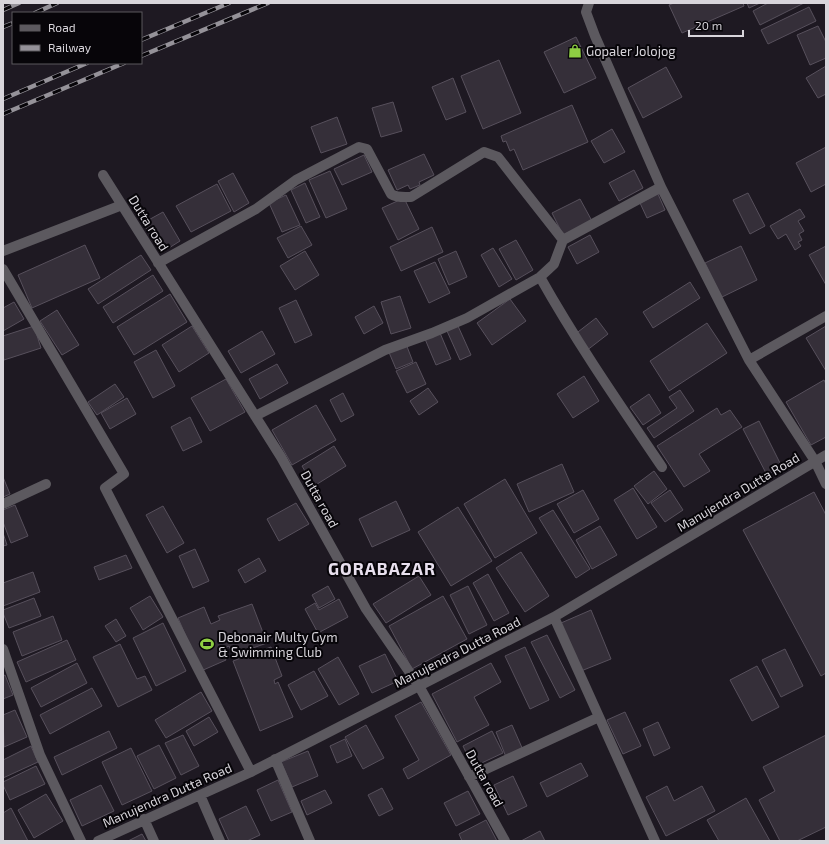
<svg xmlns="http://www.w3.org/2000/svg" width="829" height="844" viewBox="0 0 829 844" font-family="'Exo 2',sans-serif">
  <rect width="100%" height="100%" fill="#1e1922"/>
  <!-- building -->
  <path fill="#352f39" stroke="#57505c" d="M674,3h69l1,3 -62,27 -13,-28z
    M747,3h13l-11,5z
    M768,3h36l-44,22 -7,-14z
    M809,7l7,14 -48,23 -7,-14z
    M818,26l8,16v16l-16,7 -13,-30z
    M576,37l20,41 -32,15 -20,-41z
    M499,60l22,53 -38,16 -22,-53z
    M826,66v28l-8,4 -12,-20z
    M666,67l16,30 -39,21 -15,-30z
    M453,78l13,34 -20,8 -14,-33z
    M393,102l9,29 -21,6 -9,-29z
    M572,105l16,37 -65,28 -9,-21 -4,2 -4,-10 -3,1 -2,-6z
    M337,117l10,27 -26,9 -10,-26z
    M612,129l13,23 -21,11 -13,-22z
    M826,147v37l-15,8 -15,-29z
    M424,154l10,21 -15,7 1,3 -10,4 -2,-4 -11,5 -9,-20z
    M364,155l8,17 -30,13 -8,-16z
    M634,170l9,18 -24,13 -10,-18z
    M330,171l17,38 -21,9 -17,-38z
    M233,173l16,30 -15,9 -16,-31z
    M305,183l15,34 -14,6 -15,-33z
    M217,184l14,27 -40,21 -15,-26z
    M748,193l17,33 -15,8 -17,-34z
    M658,194l7,16 -18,8 -7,-15z
    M286,195l14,30 -18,7 -13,-29z
    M404,198l15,31 -21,11 -16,-32z
    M580,199l12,22 -29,14 -11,-22z
    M800,209l5,8 -7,4 6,10 -5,3 3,6 -4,2 3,4 -6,4 -9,-16 -8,5 -8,-13z
    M163,212l17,29 -19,12 -18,-30z
    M301,226l11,19 -24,13 -11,-20z
    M432,227l11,25 -42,19 -11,-24z
    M590,235l9,17 -22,12 -9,-17z
    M516,240l17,30 -17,10 -17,-31z
    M85,245l15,33 -68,30 -14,-33z
    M741,246l16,34 -35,17 -17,-34z
    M826,246v39l-17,-30z
    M493,248l19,31 -13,8 -18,-32z
    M305,251l14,24 -24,15 -15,-24z
    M456,251l11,26 -18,8 -11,-26z
    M141,255l10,15 -53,34 -10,-15z
    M435,262l15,31 -21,10 -15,-32z
    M153,275l10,16 -50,32 -10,-16z
    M690,282l10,16 -47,30 -10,-16z
    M170,294l17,28 -53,33 -17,-28z
    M400,296l11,32 -20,6 -10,-32z
    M510,299l16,22 -34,24 -15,-22z
    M296,300l16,35 -17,8 -16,-35z
    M14,302l10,17 -21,12v-23z
    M374,306l9,17 -19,11 -9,-17z
    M57,310l22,35 -17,10 -22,-34z
    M596,318l12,16 -22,17 -12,-16z
    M707,323l20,30 -58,38 -19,-30z
    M34,326l7,22 -37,12 -1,-5v-19z
    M192,326l17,27 -30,19 -17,-27z
    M458,326l13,29 -11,5 -13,-29z
    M826,326v45l-20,-33z
    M262,331l13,23 -34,19 -13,-22z
    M440,333l11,26 -15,6 -11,-26z
    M406,344l7,18 -17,7 -8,-19z
    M156,350l19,36 -22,12 -19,-36z
    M416,362l10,22 -19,9 -11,-22z
    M277,364l11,19 -28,16 -11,-20z
    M584,376l15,25 -26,17 -16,-24z
    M226,379l19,33 -35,19 -19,-33z
    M824,380l2,4v53l-15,8 -25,-43z
    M115,384l9,13 -27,18 -9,-13z
    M428,388l10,14 -19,13 -9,-14z
    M680,390l14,21 -40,27 -7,-10 30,-20 -8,-11z
    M343,393l11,22 -13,7 -11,-22z
    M649,394l12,19 -18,12 -13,-18z
    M127,398l9,16 -26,15 -9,-16z
    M316,405l20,35 -44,25 -20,-35z
    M717,408l4,7 9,-5 12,17 -43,27 11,17 -26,16 -27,-41z
    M190,417l12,25 -19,9 -12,-24z
    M759,421l23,46 -15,8 -24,-46z
    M334,446l12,20 -32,20 -12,-20z
    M562,464l12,28 -45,20 -12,-28z
    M654,471l13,18 -19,15 -14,-18z
    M3,477l7,17 -7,3z
    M505,479l32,54 -42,25 -31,-54z
    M633,488l24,39 -20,12 -23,-39z
    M583,490l16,29 -25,14 -17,-29z
    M670,490l13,20 -18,12 -14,-19z
    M814,492l12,23v158l-5,3 -78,-146z
    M396,501l14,29 -38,17 -13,-28z
    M296,503l13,21 -30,17 -12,-22z
    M15,505l13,31 -17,7 -8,-21v-12z
    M163,506l21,37 -17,10 -21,-38z
    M458,507l34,54 -41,25 -33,-54z
    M553,510l37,59 -14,9 -37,-60z
    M600,526l17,29 -25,14 -16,-29z
    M3,533l4,12 -4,1z
    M195,549l14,32 -16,7 -14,-32z
    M521,552l28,44 -24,16 -29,-44z
    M126,555l6,13 -33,12 -5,-13z
    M259,558l7,13 -21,12 -7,-13z
    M33,572l7,20 -37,14v-23z
    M488,574l21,39 -15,8 -21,-38z
    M419,576l12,19 -45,28 -13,-19z
    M328,586l7,13 -16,9 -7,-13z
    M468,586l19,39 -18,9 -19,-39z
    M150,596l13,21 -20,13 -13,-22z
    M443,596l24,43 -55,30 -23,-43z
    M34,598l7,18 -32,12 -6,-15v-3z
    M339,599l9,18 -30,16 -13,-24 10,-6 4,7z
    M252,604l15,39 -34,12 -4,-9 -7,3 4,11 -25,11 -23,-53 26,-11 7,17 9,-4 -2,-4z
    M591,610l20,49 -30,12 -20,-48z
    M53,616l9,24 -40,16 -9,-24z
    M116,619l10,17 -10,6 -11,-16z
    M163,623l23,48 -30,15 -23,-48z
    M547,635l28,55 -15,8 -29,-56z
    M67,640l9,20 -50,22 -9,-20z
    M120,644l17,35 8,-3 7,14 -34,17 -25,-50z
    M271,647l11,29 -8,4 1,4 3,-2 15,35 -33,14 -27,-70z
    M525,647l24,53 -19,9 -25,-53z
    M785,649l18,37 -22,11 -19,-37z
    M385,654l13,27 -26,12 -13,-27z
    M338,657l21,37 -20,11 -21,-36z
    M77,663l10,20 -46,24 -10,-19z
    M491,663l10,19 -27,15 15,28 -32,17 -25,-48z
    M757,666l22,41 -27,14 -22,-41z
    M314,671l14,25 -27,14 -13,-25z
    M5,675l8,20 -10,4v-23z
    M92,688l10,18 -52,28 -10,-19z
    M201,692l11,19 -46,27 -11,-18z
    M421,702l30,53 -43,24 -5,-10 16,-9 -24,-44z
    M15,710l12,27 -23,10 -1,-32z
    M625,712l16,34 -18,8 -16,-34z
    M209,717l9,15 -24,14 -8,-15z
    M658,722l12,26 -16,8 -11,-27z
    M366,725l18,33 -21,11 -18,-32z
    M512,725l11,25 -17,7 -10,-25z
    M109,731l8,17 -55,27 -8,-18z
    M492,731l11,22 -30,14 -10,-21z
    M183,735l16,31 -18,9 -16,-32z
    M826,735v92l-29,14h-17l-21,-41 16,-9 -12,-24z
    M345,739l7,17 -15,7 -7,-17z
    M159,745l17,33 -22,11 -17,-33z
    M31,746l7,16 -35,16v-18z
    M131,748l21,43 -30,14 -20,-43z
    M308,751l10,25 -26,11 -11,-25z
    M581,763l7,13 -41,21 -7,-14z
    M36,766l9,18 -35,16 -7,-15v-3z
    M513,776l14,30 -19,9 -14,-30z
    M278,780l14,32 -21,9 -14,-31z
    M101,785l13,26 -32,15 -12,-26z
    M667,786l7,15 28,-15 13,25 -49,25 -20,-39z
    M382,788l11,21 -14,7 -11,-21z
    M325,790l7,13 -25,12 -6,-14z
    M468,791l12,23 -24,12 -12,-23z
    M46,794l17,27 -29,17 -16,-28z
    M746,798l24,43h-51l-12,-21z
    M246,806l14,29 -13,6h-18l-10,-22z
    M11,808l17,33h-25v-28z
    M486,820l11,21h-35l-3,-7z
    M540,831l5,10h-24z
    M142,834l4,7h-18z"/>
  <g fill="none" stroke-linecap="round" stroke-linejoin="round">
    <!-- street -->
    <path stroke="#5c595f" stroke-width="10" d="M589,3l-3,9 9,24 66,151 88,173 66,101 11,23
      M103,175l178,282 85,152 53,77 86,155
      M3,251l119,-46
      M158,263l98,-54 40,-29 63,-33 8,2 24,45c6,4 13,3 20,3l73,-45 14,5 65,83 98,-53
      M3,269l121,205 -19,14 146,284
      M540,277c37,66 80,128 122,190
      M749,360l77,-44
      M255,416l130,-66 47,-17 35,-15 73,-41 14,-13 9,-24
      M3,504l43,-20
      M554,617l101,224
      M3,649l37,106 41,86
      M275,759l35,82
      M469,777l130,-60
      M200,795l20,46
      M144,819l10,22
      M98,841l153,-69 303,-155 272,-162"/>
    <!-- rail casing -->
    <g stroke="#959299" stroke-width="4.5">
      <path id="rail" d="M3,10l16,-7
        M35,13l22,-10
        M3,27l10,-4
        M141,40l88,-37
        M141,56l127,-53
        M3,99l84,-36
        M3,114l121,-51"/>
    </g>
    <!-- rail -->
    <use href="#rail" stroke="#070509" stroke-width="3" stroke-dasharray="9" stroke-linecap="butt"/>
  </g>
  <!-- icons -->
  <defs>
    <g id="shop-bare" transform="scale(1.08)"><path d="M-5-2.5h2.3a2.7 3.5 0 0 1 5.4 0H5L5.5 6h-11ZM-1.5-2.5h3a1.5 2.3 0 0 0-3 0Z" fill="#8ece43" stroke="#070509" stroke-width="2.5" paint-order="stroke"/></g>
    <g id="stadium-bare" transform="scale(1.08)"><path d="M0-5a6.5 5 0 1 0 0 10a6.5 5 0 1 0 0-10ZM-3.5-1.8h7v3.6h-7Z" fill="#8ece43" stroke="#070509" stroke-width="2.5" paint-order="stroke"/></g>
  </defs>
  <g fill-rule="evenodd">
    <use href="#shop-bare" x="575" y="51"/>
    <use href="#stadium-bare" x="207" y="644"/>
  </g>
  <g text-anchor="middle" stroke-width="4" stroke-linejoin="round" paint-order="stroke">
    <!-- poi labels -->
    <g font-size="13" fill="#d8d5db" stroke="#070509" text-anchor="start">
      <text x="586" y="56">Gopaler Jolojog</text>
      <text x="218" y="642">Debonair Multy Gym<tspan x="218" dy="15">&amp; Swimming Club</tspan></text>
    </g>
    <!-- street labels -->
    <g font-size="13" fill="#d8d5db" stroke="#070509">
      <text transform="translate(149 223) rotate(58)" y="5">Dutta road</text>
      <text transform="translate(738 492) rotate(-31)" y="5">Manujendra Dutta Road</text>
      <text transform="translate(320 499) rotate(61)" y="5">Dutta road</text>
      <text transform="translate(457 652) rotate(-27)" y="5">Manujendra Dutta Road</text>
      <text transform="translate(485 778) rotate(61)" y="5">Dutta road</text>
      <text transform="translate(167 795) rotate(-24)" y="5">Manujendra Dutta Road</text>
    </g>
    <!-- district labels -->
    <g font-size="17" font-weight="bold" letter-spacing="1" fill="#e8e0ee" stroke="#070509">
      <text x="382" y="575">GORABAZAR</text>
    </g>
  </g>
  <!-- border -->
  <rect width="829" height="844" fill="none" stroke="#d8d5db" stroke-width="8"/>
  <!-- legend -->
  <rect x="12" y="12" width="130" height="52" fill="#070509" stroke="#5b585d"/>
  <rect x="20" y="25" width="20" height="6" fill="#5c595f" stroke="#5b585d"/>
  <text x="48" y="32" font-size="12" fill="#d8d5db">Road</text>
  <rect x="20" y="45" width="20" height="6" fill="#959299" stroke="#5b585d"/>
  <text x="48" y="52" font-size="12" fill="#d8d5db">Railway</text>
  <!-- scale -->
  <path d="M689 30v6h54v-6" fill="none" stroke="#d8d5db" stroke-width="2"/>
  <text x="695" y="30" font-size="12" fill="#d8d5db" stroke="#070509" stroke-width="3" paint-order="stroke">20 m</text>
</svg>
